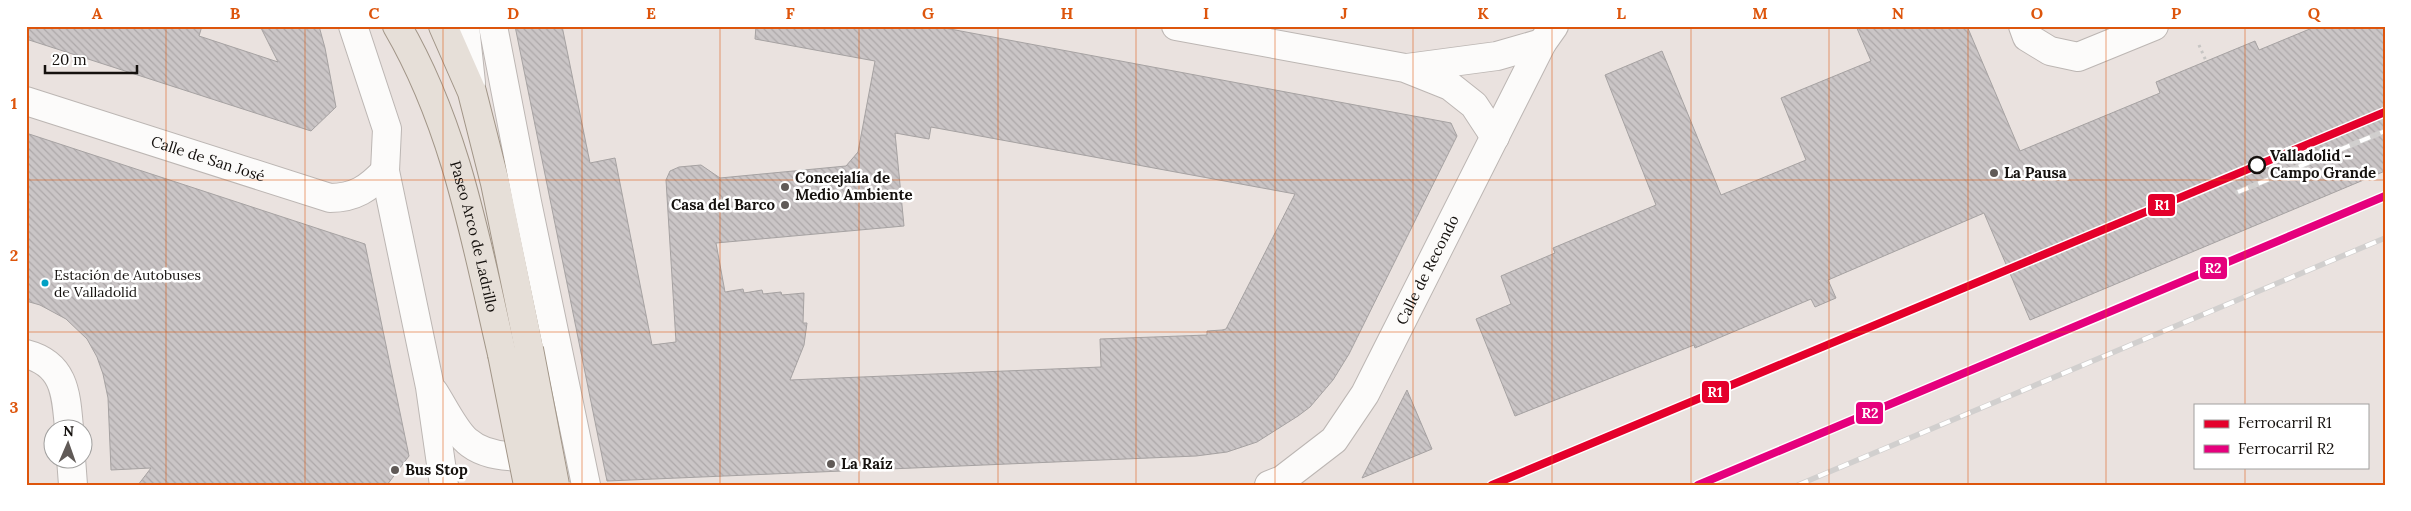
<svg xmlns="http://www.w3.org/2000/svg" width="2411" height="511" viewBox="0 0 2411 511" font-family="Lora,serif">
  <defs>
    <pattern id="building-back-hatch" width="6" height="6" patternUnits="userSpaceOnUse" patternTransform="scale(1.25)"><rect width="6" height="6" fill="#cac5c6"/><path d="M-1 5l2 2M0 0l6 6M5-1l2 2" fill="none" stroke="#ada8a9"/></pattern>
  </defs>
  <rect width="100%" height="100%" fill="#eae2df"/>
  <!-- building -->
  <path fill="url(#building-back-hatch)" stroke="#a6a2a2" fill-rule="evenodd" d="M26,26h176l-3,10 79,26 -18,-36h59l6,22 11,59 -25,24 -285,-92z
    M515,26h47l28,137 25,-5 37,187 24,-3 -10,-162 4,-9 9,-4 22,-2 19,13 126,-12 12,-14 17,-91 -120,-22 1,-13h178l517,97 6,13 -108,218 -16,26 -23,27 -12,9 -41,26 -30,10 -31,4 -589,25zM931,127l364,67 -69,135 -4,1 -15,1v4l-107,4 1,28 -311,13 14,-35 3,-22h-4l1,-30 -22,2 -1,-3 -18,2 -1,-4 -18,3 -1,-4 -18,3 -9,-49 188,-17 -9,-93 34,6z
    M1856,26h111l53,125 140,-58 -4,-11 99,-41 4,9 58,-24h68v145l-355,149 -46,-107 -156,67 8,18 -21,9 -4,-8 -116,49 -1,-3 -179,71 -39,-97 35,-15 -10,-28 54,-23 -2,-5 103,-43 -51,-130 57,-24 59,144 85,-35 -25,-62 90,-37z
    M26,133l339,111 44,212 -22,29h-249l13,-17 -40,2 -3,-72 -5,-24 -6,-17 -10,-18 -21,-20 -26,-14 -14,-4z
    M1407,390l25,59 -70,29z"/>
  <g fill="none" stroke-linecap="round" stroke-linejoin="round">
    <!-- minor casing -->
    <g stroke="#bcb6b3" stroke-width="30">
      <g id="minor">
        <path d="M353,26l34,103 -2,42 45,216 14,98"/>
        <path d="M465,26l6,57"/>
        <path d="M493,26l34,176 59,283"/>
        <path d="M1176,26l229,42 45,18 24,19 21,32"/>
        <path d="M2023,26l4,11 23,14 28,6 76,-31"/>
        <path d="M1407,68l90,-12 45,-13"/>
        <path id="s1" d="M26,101l304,97c25,0 39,-10 55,-27"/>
        <path d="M26,354c39,10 40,40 43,74"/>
        <path d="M434,392c9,14 21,39 33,49 20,18 54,17 79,14"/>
        <path d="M71,458l2,27"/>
        <path id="s2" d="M1269,485l13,-5 52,-40 31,-46 177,-351 12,-17"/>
      </g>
    </g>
    <!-- major casing -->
    <g stroke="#a19587" stroke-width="30">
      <g id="major">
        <path id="s3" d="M397,26c59,101 79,216 105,328"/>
        <path d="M443,26l29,66 23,91 34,166"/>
      </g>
    </g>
    <!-- path -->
    <path stroke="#c7c5c3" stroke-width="3" stroke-dasharray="2.5 4" stroke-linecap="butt" d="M2199,45l7,16"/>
    <!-- minor -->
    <use href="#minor" stroke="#fcfbfa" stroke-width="28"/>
    <!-- major -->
    <use href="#major" stroke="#e6dfd8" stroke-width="28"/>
    <!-- rail casing -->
    <g stroke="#d1cfce" stroke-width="5.5">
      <path id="rail" d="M2230,177l155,-65
        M2238,192l147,-61
        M1798,485l587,-247"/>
    </g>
    <!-- rail -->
    <use href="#rail" stroke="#fff" stroke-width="4" stroke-dasharray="11" stroke-linecap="butt"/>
    <!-- major-bridge casing -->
    <g stroke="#a19587" stroke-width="30" stroke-linecap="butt">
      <path id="major-bridge" d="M529,349l26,136
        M502,354l26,131"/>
    </g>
    <!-- major-bridge -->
    <use href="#major-bridge" stroke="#e6dfd8" stroke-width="28"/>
    <!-- rail-1 casing -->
    <g stroke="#fff" stroke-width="11">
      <path id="rail-1" d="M1492,485l893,-373"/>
    </g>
    <!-- rail-2 casing -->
    <g stroke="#fff" stroke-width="11">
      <path id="rail-2" d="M1698,485l687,-289"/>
    </g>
    <!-- rail-1 -->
    <use href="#rail-1" stroke="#e4002b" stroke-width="8"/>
    <!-- rail-2 -->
    <use href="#rail-2" stroke="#e5007d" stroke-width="8"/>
  </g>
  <!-- grid -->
  <path fill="none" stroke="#dd550c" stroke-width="1" stroke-opacity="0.55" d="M166,26v459M305,26v459M443,26v459M582,26v459M720,26v459M859,26v459M998,26v459M1136,26v459M1275,26v459M1413,26v459M1552,26v459M1691,26v459M1829,26v459M1968,26v459M2106,26v459M2245,26v379M26,180h2359M26,332h2359M2245,467v18"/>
  <!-- markers -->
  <circle fill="#fff" stroke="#15110e" stroke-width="2.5" cx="2257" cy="165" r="8"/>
  <g fill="#605a57" stroke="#fff" stroke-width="2">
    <circle cx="1994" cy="173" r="5"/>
    <circle cx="785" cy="187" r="5"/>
    <circle cx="785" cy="205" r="5"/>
    <circle cx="831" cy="464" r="5"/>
    <circle cx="395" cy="470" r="5"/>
  </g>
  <circle fill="#01a1c4" stroke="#fff" stroke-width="2" cx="45" cy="283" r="4.5"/>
  <g text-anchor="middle" stroke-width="5" stroke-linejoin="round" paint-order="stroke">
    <!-- bus labels -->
    <g font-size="14" fill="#15110e" stroke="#fff" text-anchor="start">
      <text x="54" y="280">Estación de Autobuses<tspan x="54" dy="17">de Valladolid</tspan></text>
    </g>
    <!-- stop labels -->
    <g font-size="15" font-weight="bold" fill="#15110e" stroke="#fff" text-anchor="start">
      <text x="2270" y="161">Valladolid -<tspan x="2270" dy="17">Campo Grande</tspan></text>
    </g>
    <!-- street labels -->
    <g font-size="15" fill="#15110e" stroke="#fff">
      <text dy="5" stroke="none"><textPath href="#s1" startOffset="191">Calle de San José</textPath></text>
      <text dy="5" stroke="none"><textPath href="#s3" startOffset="225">Paseo Arco de Ladrillo</textPath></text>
      <text dy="5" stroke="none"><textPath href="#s2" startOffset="274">Calle de Recondo</textPath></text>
    </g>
    <!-- poi labels -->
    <g font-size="15" font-weight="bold" fill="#15110e" stroke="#fff" text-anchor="start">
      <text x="2004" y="178">La Pausa</text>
      <text x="795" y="183">Concejalía de<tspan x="795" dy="17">Medio Ambiente</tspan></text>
      <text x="775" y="210" text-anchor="end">Casa del Barco</text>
      <text x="841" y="469">La Raíz</text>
      <text x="405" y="475">Bus Stop</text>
    </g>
  </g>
  <g stroke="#fff" stroke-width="2">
    <rect x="2147" y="193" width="29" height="24" rx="5" fill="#e4002b"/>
    <rect x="2199" y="256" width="29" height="24" rx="5" fill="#e5007d"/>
    <rect x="1701" y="380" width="29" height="24" rx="5" fill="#e4002b"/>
    <rect x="1855" y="401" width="29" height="24" rx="5" fill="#e5007d"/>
  </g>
  <g font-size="14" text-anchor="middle" font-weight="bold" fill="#fff">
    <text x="2162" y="210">R1</text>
    <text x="2213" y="273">R2</text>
    <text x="1715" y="397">R1</text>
    <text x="1870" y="418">R2</text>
  </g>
  <!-- border -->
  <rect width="2411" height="511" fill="none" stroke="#ffffff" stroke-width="55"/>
  <!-- legend -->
  <rect x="2194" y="404" width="175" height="65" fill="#ffffff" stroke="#a1a09f"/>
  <rect x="2204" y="420" width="25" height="8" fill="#e4002b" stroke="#a1a09f"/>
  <text x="2238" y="428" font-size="15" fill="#15110e">Ferrocarril R1</text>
  <rect x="2204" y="445" width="25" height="8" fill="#e5007d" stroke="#a1a09f"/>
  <text x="2238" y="454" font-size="15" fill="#15110e">Ferrocarril R2</text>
  <!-- north arrow -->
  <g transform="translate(68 444) rotate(2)"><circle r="24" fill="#ffffff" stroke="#a1a09f"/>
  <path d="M0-4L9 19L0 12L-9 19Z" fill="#605a57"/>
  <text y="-8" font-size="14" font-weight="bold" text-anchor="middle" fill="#15110e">N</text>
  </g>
  <!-- scale -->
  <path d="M45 65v8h92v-8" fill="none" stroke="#15110e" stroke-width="2.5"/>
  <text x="52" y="65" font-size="15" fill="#15110e" stroke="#ffffff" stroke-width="4" paint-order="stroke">20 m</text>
  <rect x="28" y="28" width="2356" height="456" fill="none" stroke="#dd550c" stroke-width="2"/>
  <g font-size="16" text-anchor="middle" font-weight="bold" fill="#dd550c">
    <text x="97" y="19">A</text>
    <text x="235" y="19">B</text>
    <text x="374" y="19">C</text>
    <text x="513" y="19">D</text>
    <text x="651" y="19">E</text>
    <text x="790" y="19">F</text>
    <text x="928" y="19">G</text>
    <text x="1067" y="19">H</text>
    <text x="1206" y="19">I</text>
    <text x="1344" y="19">J</text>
    <text x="1483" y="19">K</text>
    <text x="1621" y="19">L</text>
    <text x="1760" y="19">M</text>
    <text x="1898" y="19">N</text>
    <text x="2037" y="19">O</text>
    <text x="2176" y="19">P</text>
    <text x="2314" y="19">Q</text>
    <text x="14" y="109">1</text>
    <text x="14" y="261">2</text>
    <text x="14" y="413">3</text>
  </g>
</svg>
